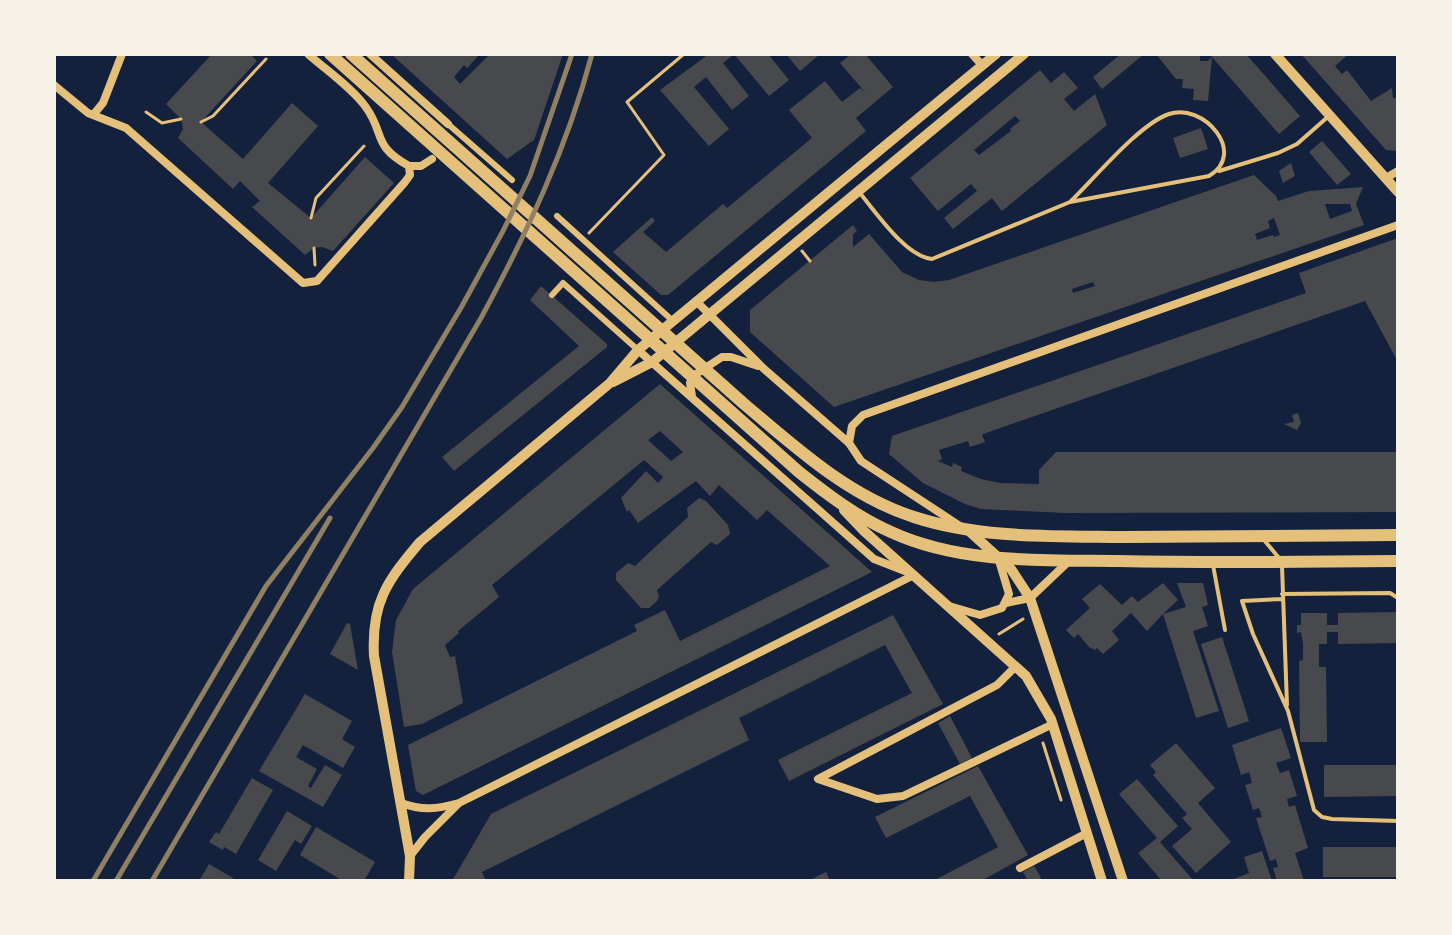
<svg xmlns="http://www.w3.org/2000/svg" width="1452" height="935" viewBox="0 0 1452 935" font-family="Quicksand,sans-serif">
  <rect width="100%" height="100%" fill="#14213d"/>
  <!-- building -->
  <path fill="#48494c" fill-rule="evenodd" d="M212,54h38l7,7 -56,61 42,37 49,-56 26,23 -50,57 43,35 54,-61 29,26 -61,68 -11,-4 -8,1 -9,7 -53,-48 8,-6 -20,-20 -7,8 -55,-51 5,-9 -2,-10 -15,-15z
    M391,54h89l-13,14 -3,-3 -10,12 6,7 30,-30h73l-29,86 -27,19z
    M709,54h59l21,26 -20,16 -35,-42 -11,9 26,33 -17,14 -26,-33 -12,10 35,42 -20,17 -49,-56z
    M786,54h34l-20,17z
    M851,54h14l28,33 -37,31 10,13 -198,164h-7l-48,-43 39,-35 3,4 -12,11 23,20 57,-48 4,4 85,-70 -23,-28 36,-29 17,21 18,-14 5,4 -25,-29z
    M1121,54h23l-42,35 -9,-12z
    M1156,54h44v7h8l4,-4 -3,-3h37l54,62 -21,18 -67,-77 -4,44 -15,-1 1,-11 -12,-1 1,-9h-7z
    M1301,54h48l-14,12 7,8 5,-4 24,31 21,-13 1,10h5v53l-12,-1z
    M1040,70l11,13 13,-11 14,16 -14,11 10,12 21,-17 12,31 -105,86 -10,-13 -39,31 -9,-11 33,-27 -6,-7 -33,27 -28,-33zM1015,116l5,5 -10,8 1,2 -32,24 -5,-5z
    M1201,128l7,21 -28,9 -7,-20z
    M1322,141l29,33 -14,11 -28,-33z
    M1291,163l4,13 -12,7 -4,-12z
    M1254,175l22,21 2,5 31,-10 54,-4 -7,17 8,21 -530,182 -84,-75v-22l103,-85 4,6 -4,3v13l16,-13 33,38 17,8 15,2 15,-2zM1325,204h25l2,7 -22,8zM1274,218l6,17 -6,2 -1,-2 -16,5 -2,-6 15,-6 -2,-7zM1093,282l2,4 -22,7 -1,-4z
    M1398,238v124l-33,-61 -379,132 -4,2 3,7 -15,5 -2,-6 -29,9 3,9 -4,2 14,6 1,-4 9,4 -1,4 20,8 19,4 39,1v-14l17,-18h342v60l-331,1 -86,-4 -16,-5 -42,-21 -34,-29 3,-18 414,-143 -7,-20z
    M541,286l66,58v3l-153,124 -12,-14 137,-111 -49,-46z
    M660,384l212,188 -449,223 -7,-4 -8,-46 229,-114 -3,-6 31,-15 15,31 150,-75 -63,-56 -10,10 -38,-35 -9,11 -14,-15 -58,42 -9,-13 -2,2 -6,-14 25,-27 12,12 5,-6 -19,-17 -152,125 7,12 -41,34 1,2 -14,12 5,12 5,-1 8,47 -41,21 -18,3 -12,-75 4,-32 17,-31zM660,431l23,21 -12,9 -23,-21z
    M1298,413l3,10 -4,7 -13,-6 10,-2 -2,-7z
    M699,498l7,3 22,24 2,9 -13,11 -6,-3 -54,48 2,6 -2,5 -8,7h-8l-25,-28v-7l12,-10 7,3 17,-16 36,-33 -1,-9z
    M1163,583l15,17 -15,14 23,-7 -9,-24h26l5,22 -6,2 6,19 -15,5 26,80 -23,7 -33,-104 -16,17 -16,-18 -19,18 7,9 -16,14 -6,-6 -2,2 -6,-3 -11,-13 -4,4 -8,-8 24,-22 -8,-9 18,-15 22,21 10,-9 6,6z
    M1398,612v31l-60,1v-12h-11v12h-8v23h7l1,75h-27l-1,-81 4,-1v-16l-2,-12 -4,1v-8h4v-12h26v12h11v-12z
    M893,615l50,89 -154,77 -11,-21 134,-67 -27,-48 -146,73 10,22 -267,132 4,9h-34l39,-67z
    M347,623l3,1 8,46 -28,-16z
    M1222,637l27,84 -21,7 -27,-84z
    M305,694l47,27 -10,18 13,8 -12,21 -40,-23 -7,12 21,12 -9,17 3,2 14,-23 17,10 -19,32 -64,-36z
    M950,716l22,42 -12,6 -22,-41z
    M1281,728l10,30 -15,5 4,10 9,-3 8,26 -10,3 2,8 6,-2 13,43 -13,5 9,28h-27l-4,-13 5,-1 -2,-8 -6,2 -14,-43 6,-1 -3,-9 -6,2 -8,-25 7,-2 -3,-11 -8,3 -9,-30z
    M1176,743l39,45 -17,15 33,39 -35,31 -24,-27 20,-17 -10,-11 5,-4 -34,-39 3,-3 -6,-7z
    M1324,765h74v31l-74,1z
    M978,766l50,89 -47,26h-48l65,-34 -28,-51 -84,42 -11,-21z
    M252,778l21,12 -37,64 -12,-7 -1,3 -14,-8 7,-10 3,2z
    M1137,779l41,47 -18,16 34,39h-32l-24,-28 19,-15 -38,-44z
    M287,811l25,15 -11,18 -6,-4 -19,31 -18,-11z
    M316,827l59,35 -11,19h-21l-43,-26z
    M1323,847h75v30h-75z
    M1262,851l10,30h-43l20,-8 -5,-16z
    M209,864l24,14 -2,3h-32z
    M1034,866l5,8 3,7h-14l-5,-9z
    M826,872l4,9h-22z"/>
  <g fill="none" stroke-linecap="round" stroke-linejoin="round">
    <!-- path -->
    <path stroke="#e5c07b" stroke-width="3" d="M146,112l16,11 19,-4
      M201,122l12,-6 53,-57
      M311,218l5,-20 48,-52
      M589,233l75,-78 -37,-53 57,-48
      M314,248l1,17
      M802,251l8,10
      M999,634l24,-15
      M1043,743l18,57"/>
    <!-- service -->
    <path stroke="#e5c07b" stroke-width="4" d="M1219,171l59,-18 19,-9 33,-29
      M859,192c17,20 46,64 73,67l138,-57 139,-26c39,-23 -6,-74 -40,-62 -30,10 -75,65 -99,88
      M1264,540l15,18
      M1213,565l12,65
      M1282,566l5,139
      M1282,594l108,-1 8,5
      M1282,599l-40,2 11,33 35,77 26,99 8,7 10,2 66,2"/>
    <!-- pedestrian -->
    <path stroke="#e5c07b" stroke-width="6" d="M448,124l64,56
      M557,216l116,105
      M552,295l11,-12 75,67"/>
    <!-- minor -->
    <path stroke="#e5c07b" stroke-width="8" d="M308,54c18,16 43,33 57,52 21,28 6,39 44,60
      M370,54l78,70
      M972,54l10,11
      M54,85l34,28 38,15 177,155 14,-2 88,-99 5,-7 -1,-9
      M93,115l10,-12 19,-49
      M409,166h12l11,-7
      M1386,178l12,-7
      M696,301l67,67 86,75 12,18 99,65
      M638,350l236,209 36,14
      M692,396l-2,-13 3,-7 29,-19h9l27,9
      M849,443l3,-17 11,-11 535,-190
      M1006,603l24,-5 39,-37
      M949,606l31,9 22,-7 7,-14 -11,-37
      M1016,666l-19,19 -179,94 59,20 26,-3 150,-72
      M401,803c22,8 36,6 58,0l455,-228
      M410,856l15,-19 33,-33
      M1020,868l67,-35"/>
    <!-- tertiary -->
    <path stroke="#e5c07b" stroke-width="10" d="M1275,54l123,138
      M613,382l39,-20 372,-308
      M844,510l20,21 162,145 25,43 51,162
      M969,531l42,38 19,29 93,283
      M409,881l1,-25 -36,-200c-3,-53 13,-75 46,-114l190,-159 28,-33 358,-296"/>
    <!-- primary -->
    <path stroke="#e5c07b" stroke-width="12" d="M330,54l469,418c29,23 58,45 92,60 69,32 152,28 227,29 94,2 187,1 280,0
      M351,54l392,349c52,44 105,93 171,114 67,22 141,19 211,20 91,0 182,-1 273,-2"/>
    <!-- rail -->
    <path stroke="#918062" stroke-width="5" d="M93,881l173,-295 107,-138 29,-41 60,-101 41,-75 27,-55 42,-122
      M116,881l214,-363
      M152,881l329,-563c46,-85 86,-170 111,-264"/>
  </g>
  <!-- border -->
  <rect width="1452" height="935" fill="none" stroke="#f6f1e7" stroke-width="112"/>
</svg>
